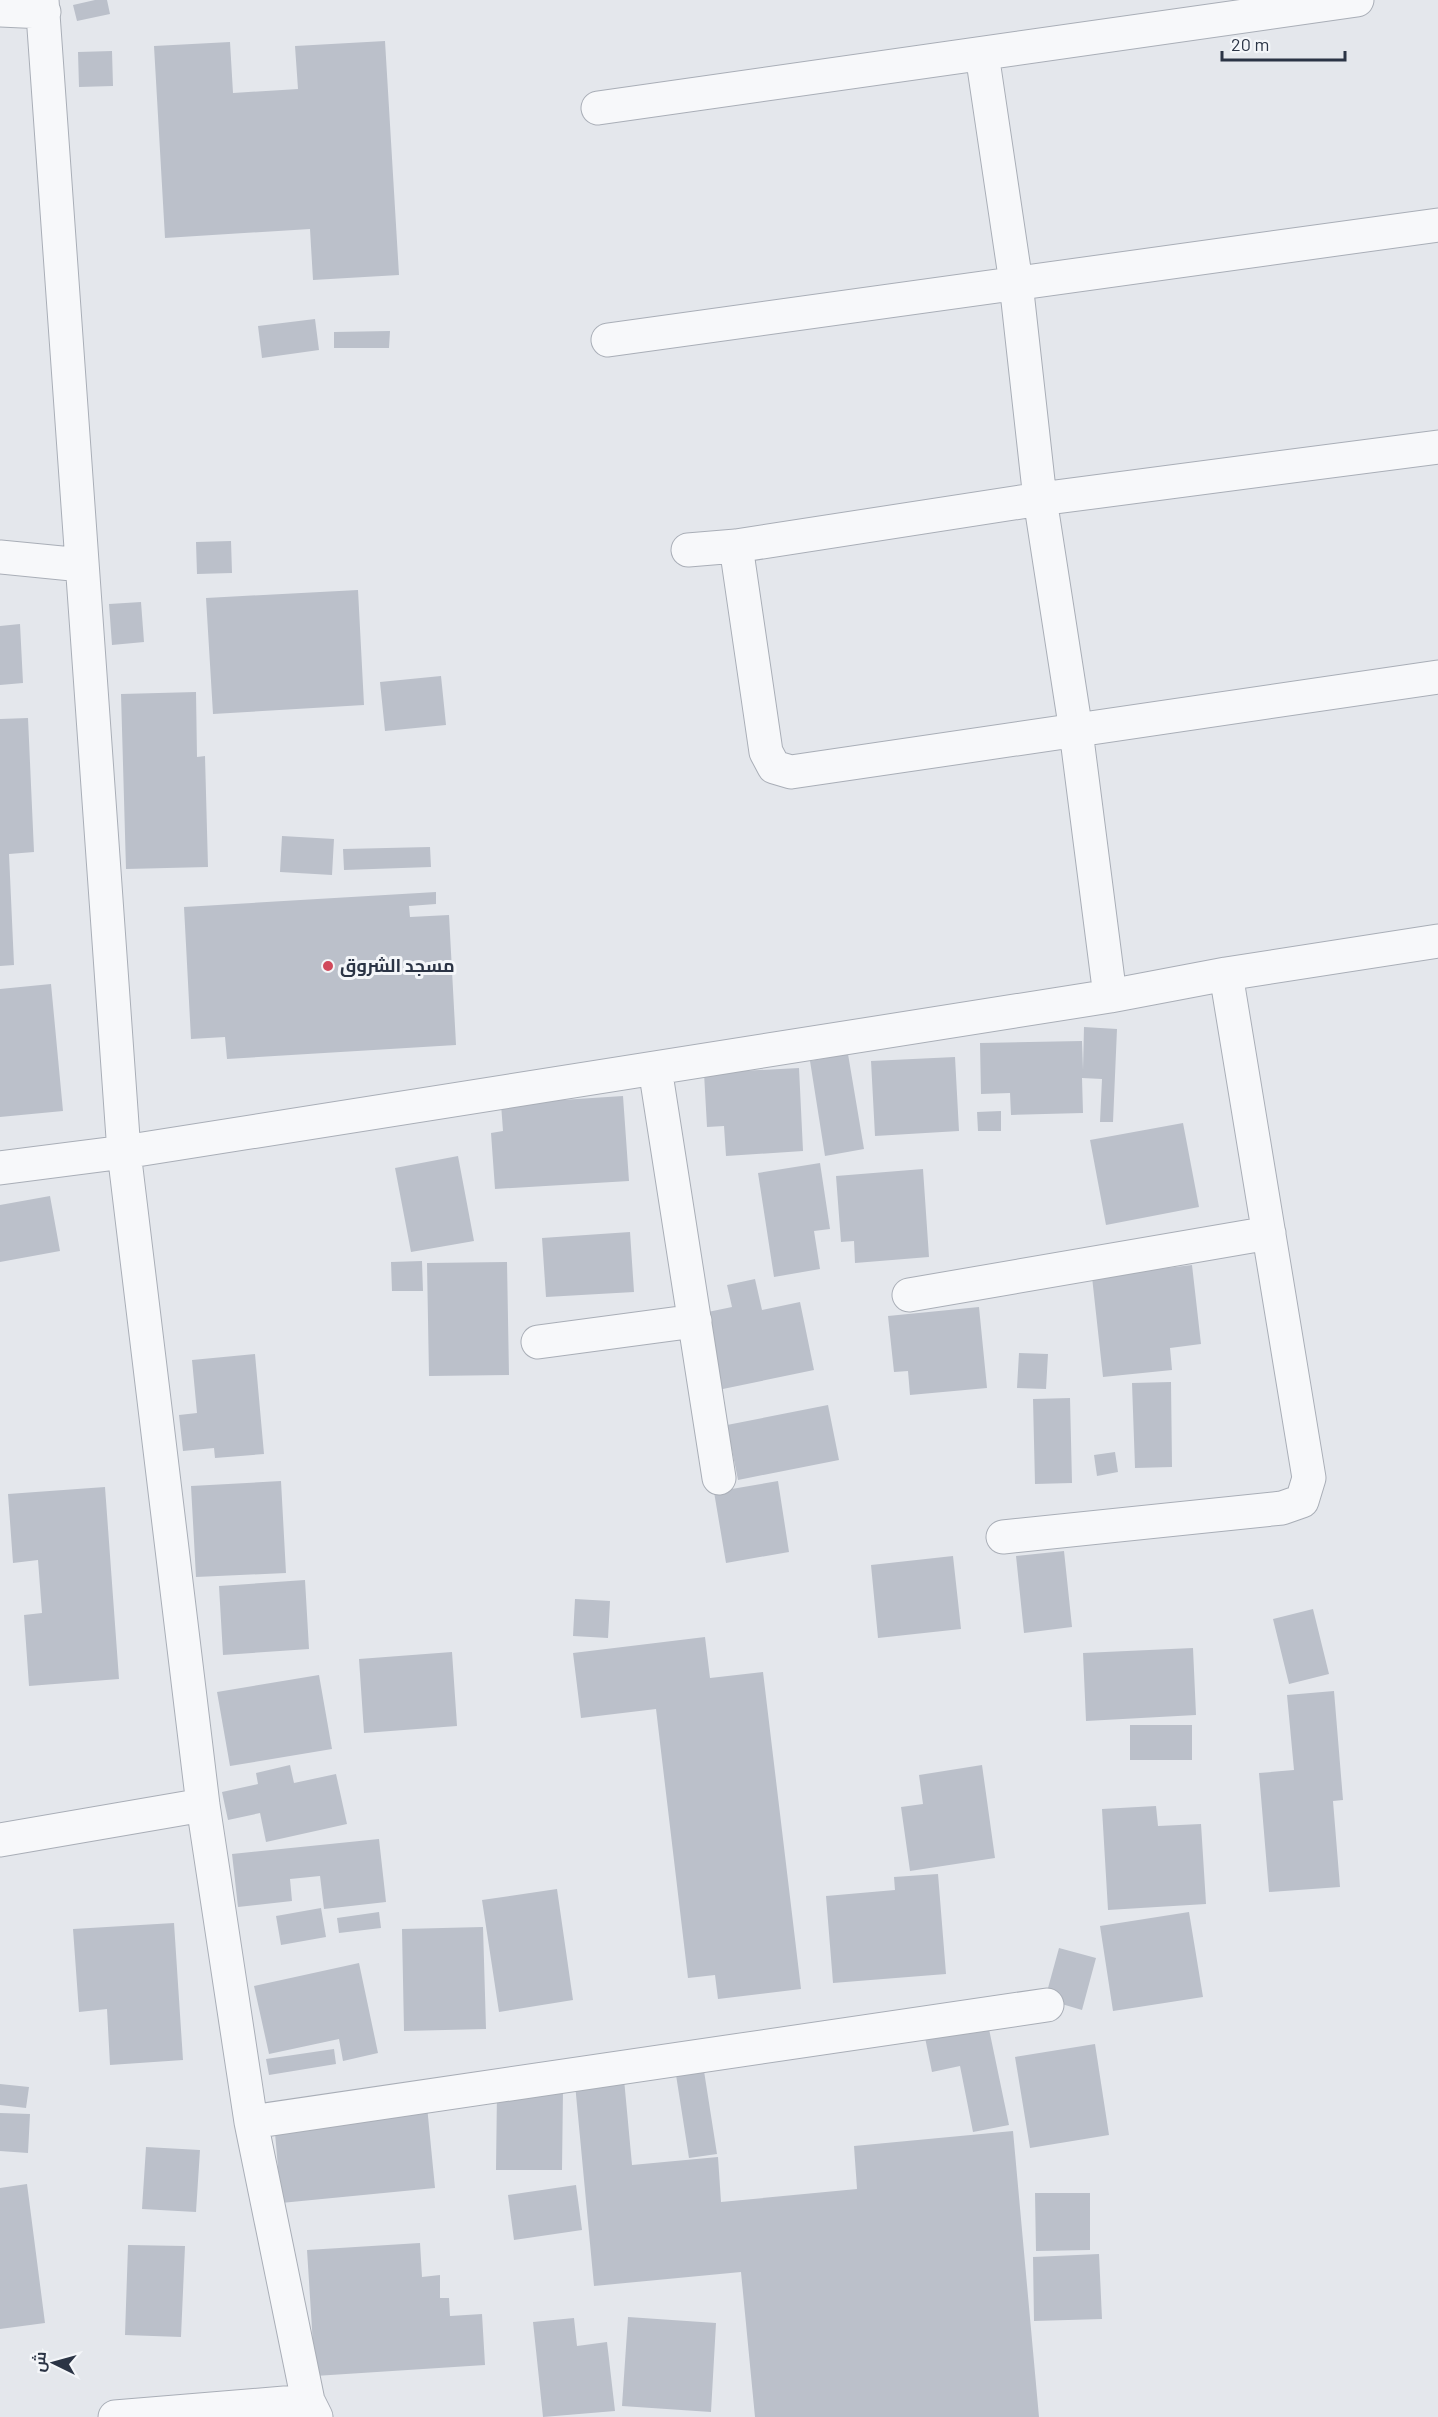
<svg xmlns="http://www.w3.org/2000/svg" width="1438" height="2417" viewBox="0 0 1438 2417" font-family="Barlow,Cairo,sans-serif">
  <rect width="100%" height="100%" fill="#e4e7ec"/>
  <!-- building -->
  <path fill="#bbc0ca" d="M95,0h12l3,14 -33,7 -4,-16z
    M385,41l14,234 -86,5 -3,-51 -145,9 -11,-192 76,-4 3,51 65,-4 -3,-43z
    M112,51l1,35 -34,1 -1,-35z
    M315,319l4,31 -57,8 -4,-32z
    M390,331l-1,17h-55v-16z
    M231,541l1,32 -35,1 -1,-32z
    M358,590l6,115 -151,9 -7,-116z
    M141,602l3,40 -32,3 -3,-41z
    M20,624l3,59 -23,2v-59z
    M441,676l5,49 -61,6 -5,-49z
    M196,692l1,65 8,-1 3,111 -82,2 -5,-175z
    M28,718l6,134 -25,2 5,111 -14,1v-247z
    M282,836l52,3 -2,36 -52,-3z
    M430,847l1,20 -87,3 -1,-21z
    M436,892v12l-27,2 1,11 39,-2 7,130 -229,14 -2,-22 -34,2 -7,-132z
    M51,984l12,127 -63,6v-128z
    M1084,1027l33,2 -4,93h-13l2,-43 -20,-1 1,35 -72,2 -1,-22 -29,1 -1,-51 102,-2 1,29z
    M848,1054l16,95 -39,7 -15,-95z
    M955,1057l4,74 -84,5 -4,-75z
    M799,1068l4,83 -77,5 -2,-30 -17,1 -3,-54z
    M623,1096l6,85 -134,8 -4,-56 12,-2 -2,-27z
    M1001,1111v20h-23l-1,-19z
    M1183,1123l16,84 -93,18 -16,-85z
    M458,1156l16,85 -63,11 -16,-84z
    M820,1163l10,66 -16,2 6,38 -46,8 -16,-104z
    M923,1169l6,88 -74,6 -1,-22 -13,1 -5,-66z
    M50,1196l10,55 -60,11v-57z
    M630,1232l4,60 -88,5 -4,-59z
    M422,1261l1,30h-31l-1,-29z
    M507,1262l2,113 -80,1 -2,-113z
    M1192,1265l9,79 -31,4 2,22 -69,7 -11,-100z
    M755,1279l7,31 38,-8 14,68 -96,20 -15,-77 29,-6 -5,-22z
    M979,1307l8,81 -77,7 -2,-24 -14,1 -6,-56z
    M1019,1353l29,1 -2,35 -29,-1z
    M255,1354l9,100 -49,4 -1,-10 -31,3 -4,-36 18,-2 -5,-53z
    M1171,1382l1,85 -37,1 -3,-85z
    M1070,1398l2,85 -37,1 -2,-85z
    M828,1405l11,55 -101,20 -11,-55z
    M1115,1452l3,20 -21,4 -3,-21z
    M281,1481l5,92 -90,4 -5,-91z
    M778,1481l11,71 -63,11 -12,-71z
    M105,1487l14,192 -90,7 -5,-71 18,-2 -4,-53 -25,3 -5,-69z
    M1064,1551l8,76 -48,6 -8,-77z
    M953,1556l8,73 -83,9 -7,-73z
    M305,1580l4,69 -86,6 -4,-69z
    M575,1599l35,2 -2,37 -35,-2z
    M1313,1609l16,65 -40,10 -16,-65z
    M705,1637l5,41 53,-6 38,317 -83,10 -3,-24 -27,3 -32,-269 -75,9 -8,-65z
    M1193,1648l3,67 -110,6 -3,-68z
    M452,1652l5,74 -93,7 -5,-74z
    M319,1675l13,74 -102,17 -13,-74z
    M1334,1691l9,109 -10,1 7,86 -71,5 -10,-119 35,-3 -7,-75z
    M1130,1725h62v35h-62z
    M290,1765l4,18 42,-9 11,50 -81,18 -6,-29 -32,7 -6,-28 36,-8 -2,-11z
    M982,1765l13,93 -85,13 -9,-64 22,-3 -4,-29z
    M1156,1806l2,20 43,-2 5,80 -98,6 -6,-101z
    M379,1839l7,63 -62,7 -4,-33 -30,3 2,22 -54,6 -6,-53z
    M938,1874l8,100 -113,9 -7,-87 69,-6 -1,-13z
    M557,1889l16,111 -74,12 -17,-112z
    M321,1908l5,29 -45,8 -5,-29z
    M379,1912l2,16 -42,5 -2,-15z
    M1189,1912l14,85 -90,14 -13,-85z
    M174,1923l9,137 -73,5 -3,-56 -28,3 -6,-83z
    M483,1927l3,102 -82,2 -2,-102z
    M1059,1948l37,10 -14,52 -37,-11z
    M359,1963l19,90 -35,8 -4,-22 -70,15 -15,-68z
    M984,2005l25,120 -36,7 -13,-66 -28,6 -11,-54z
    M1095,2044l14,91 -79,13 -15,-91z
    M334,2049l2,15 -67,11 -3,-16z
    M704,2071l13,83 -28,4 -13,-83z
    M624,2079l8,86 86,-8 3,45 136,-13 -3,-43 159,-15 26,286h-284l-14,-145 -147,14 -19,-202z
    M0,2084l29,3 -3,21 -26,-3z
    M497,2090h66l-1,80h-66z
    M427,2106l8,82 -154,15 -7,-82z
    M0,2113l30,1 -2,39 -28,-2z
    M146,2147l54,3 -4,62 -54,-3z
    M27,2184l18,139 -45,6v-141z
    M576,2185l6,45 -68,10 -6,-45z
    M1035,2193h55v57l-54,1z
    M420,2243l2,34 18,-2v23h9l1,18 32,-2 3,51 -170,11 -8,-126z
    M128,2245l57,1 -4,91 -56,-2z
    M1099,2254l3,65 -68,2 -1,-64z
    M628,2317l88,6 -5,89 -89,-6z
    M574,2318l3,28 30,-4 8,69 -72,6 -10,-95z"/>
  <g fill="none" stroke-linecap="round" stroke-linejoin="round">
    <!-- minor casing -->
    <g stroke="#a9aeb7" stroke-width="35">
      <path id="minor" d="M42,0l82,1152 79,653 48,317 57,279 8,16
        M0,10l44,2
        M982,54l34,229 24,216 36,232 34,265
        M598,108l759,-108
        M608,340l830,-115
        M736,546l30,206 8,15 17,5 647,-95
        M688,550l48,-4 304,-47 398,-52
        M0,557l82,8
        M655,1068l64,410
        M0,1168l124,-16 986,-156 116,-22 212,-33
        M909,1295l360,-62
        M538,1342l157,-21
        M1003,1537l279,-29 20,-7 7,-23 -83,-504
        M0,1840l203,-35
        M251,2122l796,-117
        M115,2417l193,-16"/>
    </g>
    <!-- minor -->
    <use href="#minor" stroke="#f7f8fa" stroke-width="33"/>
  </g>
  <!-- markers -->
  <circle fill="#d1495b" stroke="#f4f6f9" stroke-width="2" cx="328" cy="966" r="6"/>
  <g text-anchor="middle" stroke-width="6" stroke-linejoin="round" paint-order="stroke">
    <!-- poi labels -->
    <g font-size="18" font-weight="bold" fill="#2b3445" stroke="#f4f6f9" text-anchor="start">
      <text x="340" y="972">مسجد الشروق</text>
    </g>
  </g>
  <!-- north arrow -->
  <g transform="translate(54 2363) rotate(275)" stroke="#f4f6f9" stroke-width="4.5" paint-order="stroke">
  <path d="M0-4.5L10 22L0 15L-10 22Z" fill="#2b3445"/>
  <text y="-9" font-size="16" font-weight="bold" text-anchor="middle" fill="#2b3445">ش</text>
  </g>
  <!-- scale -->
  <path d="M1222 51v9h123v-9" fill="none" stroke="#2b3445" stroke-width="3"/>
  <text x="1231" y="51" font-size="18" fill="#2b3445" stroke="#f4f6f9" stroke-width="4.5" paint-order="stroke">20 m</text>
</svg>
